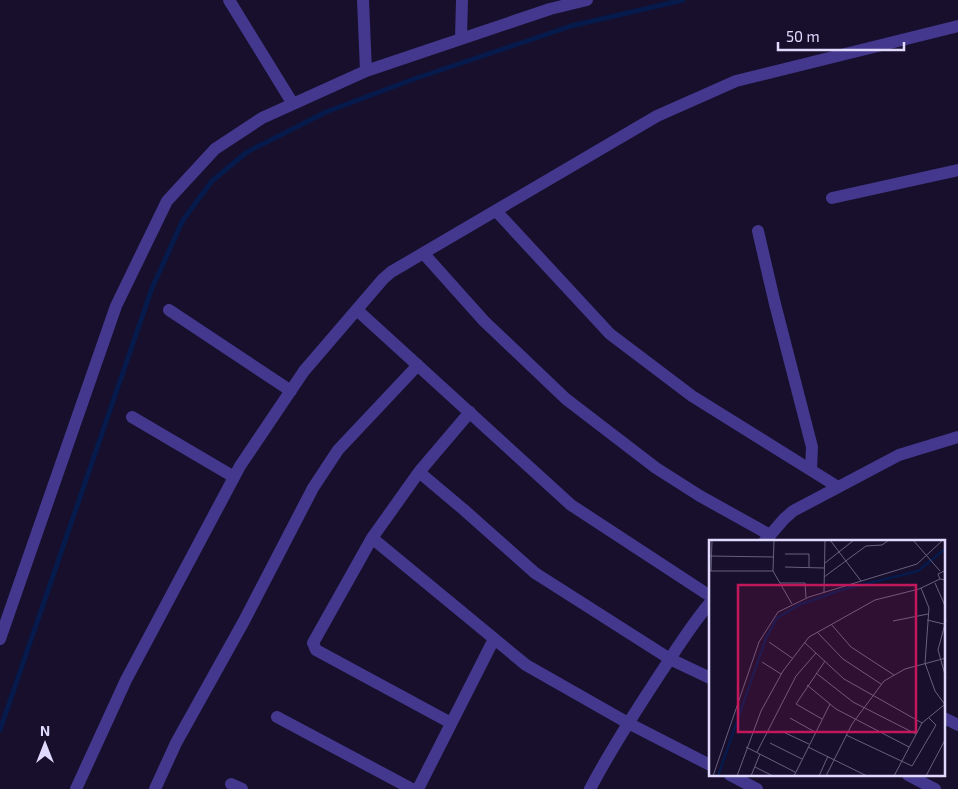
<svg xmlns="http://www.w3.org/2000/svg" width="958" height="789" viewBox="0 0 958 789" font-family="'Exo 2',sans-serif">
  <rect width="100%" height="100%" fill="#170f2b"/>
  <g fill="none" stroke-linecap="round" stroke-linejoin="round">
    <!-- stream -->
    <path stroke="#071a4c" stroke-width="5" d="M0,730l152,-442 31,-68 29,-39 35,-29 79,-40 88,-33 157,-53 112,-26"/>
    <!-- minor -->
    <path stroke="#43388d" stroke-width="12" d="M229,0l64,104
      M363,0l3,71
      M461,38l1,-38
      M832,198l126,-28
      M497,212l113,122 82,62 146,91
      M758,231l17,73 37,143 -1,23
      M424,254l60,67 82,78 90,69 44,28 70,39
      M169,310l122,81
      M357,310l214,195 139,91
      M132,417l102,60
      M419,472l44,37 72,64 135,86 40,19
      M372,538l154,127 102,58 82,42
      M764,542l20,-23 9,-8 106,-56 59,-18
      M0,639l116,-333 51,-105 48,-52 47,-31 104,-47 184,-62 37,-9
      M277,717l135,72
      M944,718l14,7
      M451,723l-135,-73 -3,-7 59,-105 47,-66 51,-60
      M730,775l27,14
      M908,775l27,14
      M231,784l11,5
      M76,789l50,-109 114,-214 64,-95 79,-92 8,-7 266,-156 79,-35 222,-55
      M155,789l21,-46 68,-122 69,-133 25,-38 80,-85
      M418,789l76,-150
      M590,789c21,-40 45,-77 70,-115 16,-24 31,-49 50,-71"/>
  </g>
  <!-- overview -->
  <g transform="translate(709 540)">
    <rect width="236" height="236" fill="#170f2b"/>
    <path fill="none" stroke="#071a4c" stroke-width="2.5" d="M9,236l48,-138 11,-20 22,-13 45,-16 74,-18 28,-23"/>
    <path fill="none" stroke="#686080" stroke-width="1" d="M65,0l-1,31 19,33M121,0l31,41M204,0l27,31M76,14h24v13M0,16l65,1M116,23l29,-23M76,27l39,1M237,30l-8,4 2,5 6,1M0,31h64M2,31l1,-31M115,37l42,-31 16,-1 7,-5M71,43h25l1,15M226,43l11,25M212,48l8,20 -4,55 10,28 11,15M115,52l1,-52M218,80l17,4M237,80l-8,30 8,28M184,81l35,-7M122,84l20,23 43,28M108,92l26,27 38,25M60,102l23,16M95,102l40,37 78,44M53,122l19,12M107,133l37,29 63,32M98,145l29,24 73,38M81,178l25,14M113,179l-26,-15 29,-43M72,191l28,13M137,195l66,31 24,-41 -7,-7M61,203l32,16M37,207l49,25M99,207l59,29M48,212l39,-76 20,-23M46,227l18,9M4,236l46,-134 19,-30 31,-15 108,-33 26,-24M28,236l24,-65 22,-40 26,-34 66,-37 44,-11 21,-10M42,236l9,-22M85,236l36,-72M110,236l9,-20M117,236l26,-52 32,-43 21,-12 41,-11M185,236l28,-53 22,-18M217,236l20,-38"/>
    <path fill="#c2185b" fill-opacity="0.15" stroke="#c2185b" stroke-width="2.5" d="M29,45h178v147h-178z"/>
    <rect width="236" height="236" fill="none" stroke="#e1daff" stroke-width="2.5"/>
  </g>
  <!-- north arrow -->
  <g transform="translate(45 744)" stroke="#170f2b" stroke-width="4" paint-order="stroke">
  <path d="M0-4L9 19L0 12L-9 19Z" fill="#e1daff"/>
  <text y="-8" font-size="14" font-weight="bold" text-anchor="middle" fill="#e1daff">N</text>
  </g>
  <!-- scale -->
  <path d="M778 42v8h126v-8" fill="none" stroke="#e1daff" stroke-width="2.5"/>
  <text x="786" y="42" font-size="15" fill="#e1daff" stroke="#170f2b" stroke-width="4" paint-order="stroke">50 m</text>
</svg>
